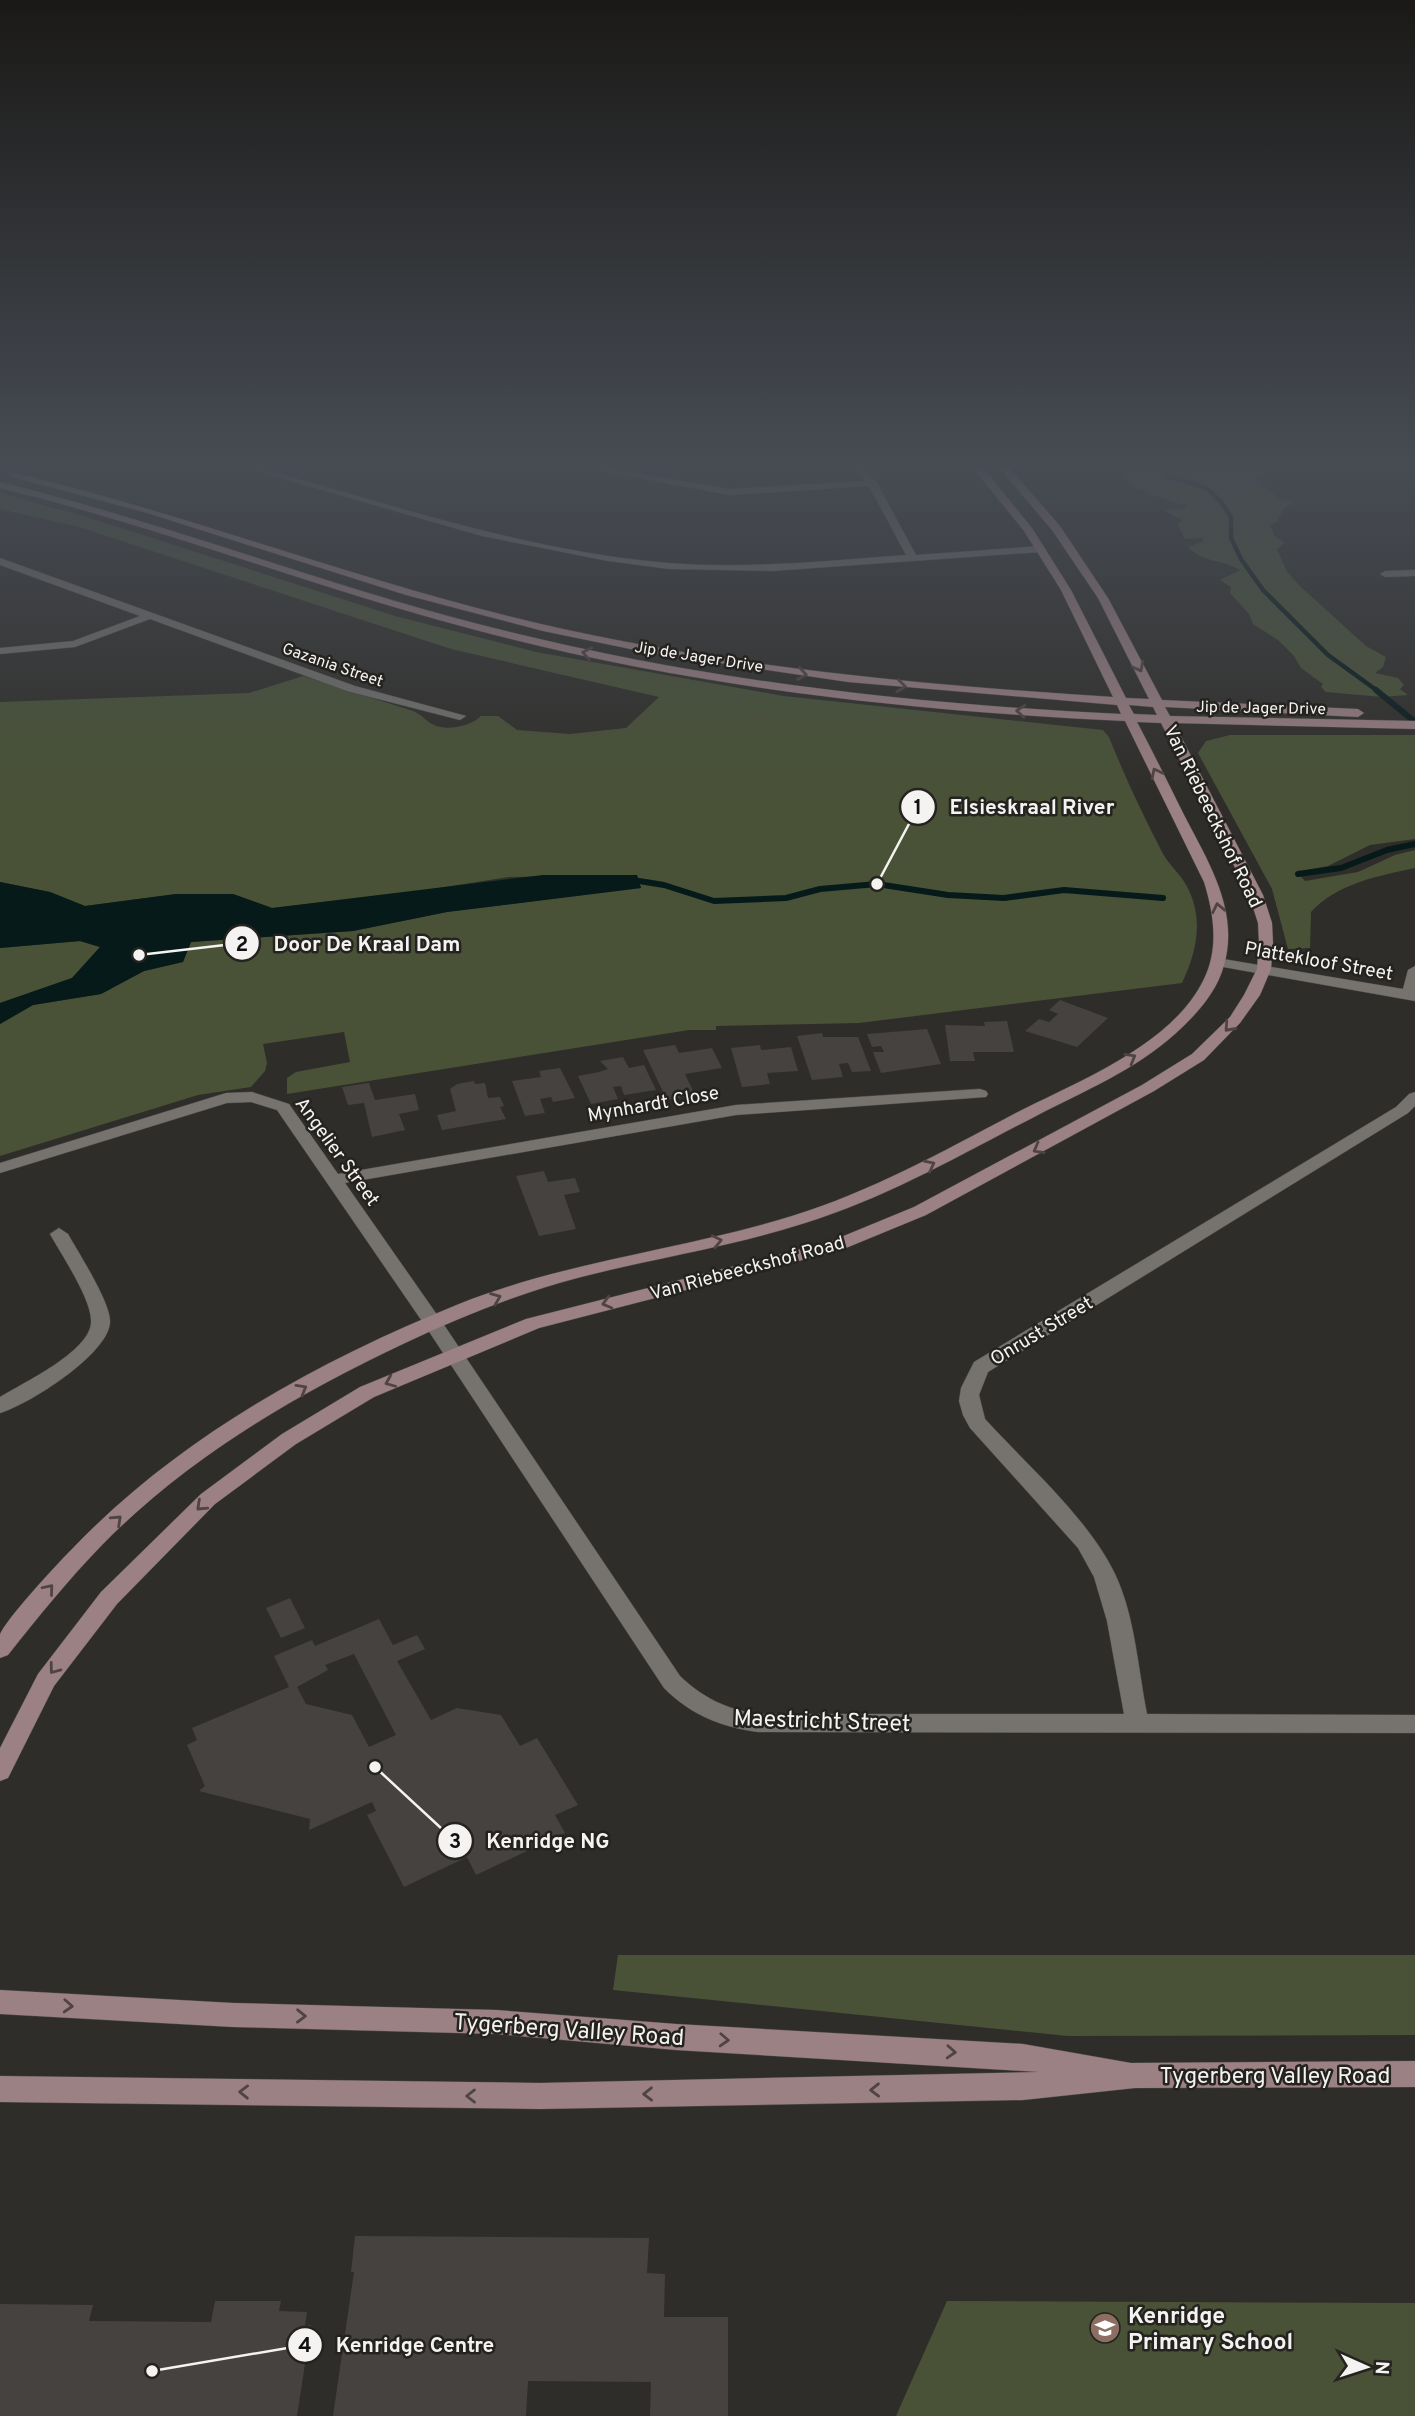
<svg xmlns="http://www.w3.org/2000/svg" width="1415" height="2416" viewBox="0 0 1415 2416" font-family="Overpass,sans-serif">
  <rect width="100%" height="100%" fill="#2f2d29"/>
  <!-- green -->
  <path fill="#495236" d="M1122,464h166l-31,14 22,21 15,3 -11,7 -6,13 -7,3 5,11 10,7 -8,6 10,23 14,15 65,59 20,11 -3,10 -8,6 23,5 6,7 -4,4 8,6 -26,2 -56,-5 -5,-5 2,-3 -22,-16 -7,-12 -16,-16 -25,-16 -4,-10 -19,-21 1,-6 -11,-7 20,-10c-19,-11 -37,-7 -52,-23l16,-6 -3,-3 -16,1 -7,-14 4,-5 -19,-10 21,-1 3,-3 -42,-13v-3l-9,-1 -13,-16 7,-4z
    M0,493l90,25 305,98 141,36 248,44 319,34 6,7c15,38 33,76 52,113 5,11 15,20 22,30 22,33 15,70 -1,103l-323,40 -143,3v4h-27l-402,64v-16l9,-6 54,-10 -6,-30 -81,12 4,19 -2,8 -14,16 -53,8 -198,61v-132l33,-19 68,-11 43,-23 39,-9 8,-20 162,-11 94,-19 194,-24 -4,-13 -128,2 -103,16 -134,15 -39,-14h-57l-91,12 -35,-14 -50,-10v-180l249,-9 54,-17 110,35c9,4 12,9 19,13 14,8 39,2 49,-8h17l19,14 53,4 56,-6 33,-31 -208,-48 -372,-122 -79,-18z
    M1230,735h185v104l-45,6 -42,21 -31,6 8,9 53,-9 37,-17 20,-5v18c-37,8 -77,15 -104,44l-1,36 -22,1 -16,-60 -74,-136 8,-12z
    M80,941l20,6 -28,31 -72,25v-55z
    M618,1955h797v80l-347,1 -455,-46z
    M947,2301l468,2v113h-519z"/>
  <!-- water -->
  <path fill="#061a1a" d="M543,875h94l4,13 -194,24 -94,19 -162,11 -8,20 -39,9 -43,23 -68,11 -33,19v-21l72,-25 28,-31 -20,-6 -80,7v-66l50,10 35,14 91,-12h57l39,14z"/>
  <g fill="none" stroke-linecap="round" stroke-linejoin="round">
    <!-- stream-far1 -->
    <path stroke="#061a1a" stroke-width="4.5" d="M1169,464l-6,4 5,8 39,12 14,14 10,15v21l10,21 22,31 65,65 51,37"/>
    <!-- stream -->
    <path stroke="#061a1a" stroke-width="6" d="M1376,690l39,32
      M1298,874l43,-6 46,-18 28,-6
      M639,881l25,4 50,16 72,-3 34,-9 57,-5 71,11 56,3 60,-8 99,8"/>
  </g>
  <!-- building -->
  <path fill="#46423f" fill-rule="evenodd" d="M1060,1000l48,18 -31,29 -52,-16 14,-12 10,3 9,-8 -9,-4z
    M1007,1021l7,31h-41l2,9h-25l-5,-36 40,1 -1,-4z
    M927,1029l14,35 -60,9 -8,-21h11l-3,-6 -9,1 -5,-13z
    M822,1033l1,4h35l13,34 -19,1 -4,-9 -9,1 4,13 -31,3 -15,-44z
    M675,1045l4,8 33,-5 10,20 -37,6 10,21 -28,5 -24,-50z
    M760,1045l1,5 30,-3 7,24 -31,2 3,11 -28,3 -11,-39z
    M623,1057l6,11 15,-3 12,25 -32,5 -3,-9 -8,1 5,12 -27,5 -13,-28 21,-4 9,-3 -8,-8z
    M560,1068l15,30 -22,4 -2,-5 -11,2 5,14 -20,3 -13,-35 29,-4 -2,-6z
    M474,1081l1,3 10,-1 3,15 12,-1 4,9 -4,1 6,12 -64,11 -5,-15 19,-4 -6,-22 7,-5z
    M369,1083l6,17 40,-6 4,16 -20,4 6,16 -33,7 -8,-34 -16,2 -6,-18z
    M544,1171l4,11 27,-4 5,14 -16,3 12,34 -37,7 -23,-60z
    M290,1598l15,30 -24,10 -15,-30z
    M379,1619l14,26 24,-10 8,14 -28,12 34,59 26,-12 44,7 19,31 17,-8 41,67 -23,10 10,18 -89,42 -9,-18 -63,30 -37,-72 9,-4 -4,-9 -63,28 1,-11 -111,-28 6,-5 -18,-41 10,-5 -5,-12 97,-41 -15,-31 38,-16 3,6zM354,1654l42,81 -27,12 -17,-32 -46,-11 -9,-17 31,-17 -3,-5z
    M355,2236l294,2 -2,35 18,1 -1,43h64v99h-78l1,-34 -123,-1 -2,35h-193l21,-144h-3z
    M215,2301h66l-2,10 28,1 -2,14 6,-1 -14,91h-297v-112l93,1 -4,16 122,1z"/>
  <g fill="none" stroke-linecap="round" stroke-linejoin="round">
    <!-- street casing -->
    <g stroke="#4c4a48" stroke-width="1">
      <path id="street" d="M231,464h15c138,38 278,87 422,99 79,6 159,-2 238,-8l-37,-69 -140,9 -164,-31h20l144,25 136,-8 -15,-17h10l17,19 39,72 125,-9 5,3 -5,3 -269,19 -103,-2 -61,-8 -126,-25z
        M0,558l355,128 111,30 -6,4 -113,-29 -197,-72 -75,28 -75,7v-6l73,-7 67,-25 -140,-51z
        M1415,570v6l-30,1 -5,-3 5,-3z
        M1217,958l186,31 5,-19 7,-4v35l-203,-36v-6z
        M980,1089l6,2 2,3 -2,3 -250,18 -391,68 95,136 240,357c23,22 46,33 78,38h366l-17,-93 -13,-44 -16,-29 -108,-120 -7,-13 -4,-14 2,-13 13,-26 422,-255 13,-13 6,-2v14l-7,7 -420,259 -9,23 6,24c41,45 104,100 130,155 20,42 23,95 32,140l268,1v18l-657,-1c-37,-5 -67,-17 -94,-44l-238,-361 -149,-217 -26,-8 -24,1 -227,70v-10l226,-70 26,-1 37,12 49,70 398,-69z
        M59,1228l9,6c10,18 43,69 42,88 -1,32 -82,83 -110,91v-16c23,-14 89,-45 91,-74 2,-22 -30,-69 -41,-89z"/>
    </g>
    <!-- secondary casing -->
    <g stroke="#4c4a48" stroke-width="1">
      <path id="secondary" d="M970,464h10l52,64 39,62 55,108 23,1 -51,-101 -46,-68 -56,-66h10l54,62 48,72 54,102 196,9 6,4 -6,4 -193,-10 5,9 245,5v8l-241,-6 89,172 9,28 1,20 -2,26 -11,26 -20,28 -36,37 -50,31 -228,124 -85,35 -302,78 -165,69 -78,47 -81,60 -98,100 -63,82 -46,92 -8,3v-33l38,-74 63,-82 100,-98 81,-60 78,-47 166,-68 303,-77 85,-35 228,-122 50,-31 38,-37 14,-22 13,-26 2,-26 -1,-20 -9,-28 -88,-172 -24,-1c16,30 31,61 46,91 24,47 57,97 41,152 -7,27 -28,50 -49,69 -40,36 -91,57 -139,82 -76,39 -150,82 -231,107 -74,24 -150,35 -224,54 -61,16 -119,39 -176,66 -110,52 -217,114 -303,202 -34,35 -64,72 -94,110l-8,3c0,-7 0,-17 0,-23 4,-14 60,-74 74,-88 106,-110 244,-186 385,-243 108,-43 223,-54 333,-88 78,-24 150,-64 222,-102 62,-32 158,-68 190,-135 15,-31 10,-65 0,-97l-79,-161c-219,-10 -441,-35 -653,-92 -159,-42 -312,-102 -472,-141v-6c163,40 319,101 482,143 208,54 424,79 639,89l-4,-9 -269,-23 -203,-30 -102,-21 -137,-36 -262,-83 -135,-36 5,-3c178,42 349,110 527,151 188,43 381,61 572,73l-52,-107 -37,-59zM1129,705l24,2 4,8 -23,-1z
        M0,1990l233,13 263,7 180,14 347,20 108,19 284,-2v26l-280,1 -112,12 -483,9 -540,-7v-26l540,7 499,-11 -363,-22 -180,-16 -263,-7 -233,-13z"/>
    </g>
    <!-- street -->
    <use href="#street" fill="#76736f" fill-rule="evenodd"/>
    <!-- secondary -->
    <use href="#secondary" fill="#9c8184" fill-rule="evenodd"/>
  </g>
  <!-- one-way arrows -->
  <defs><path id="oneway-chevron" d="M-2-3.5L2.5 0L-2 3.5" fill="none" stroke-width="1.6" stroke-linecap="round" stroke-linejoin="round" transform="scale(1.75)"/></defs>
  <g stroke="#4f4442">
    <use href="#oneway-chevron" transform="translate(587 653) rotate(-169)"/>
    <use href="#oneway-chevron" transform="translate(1139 667) rotate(62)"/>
    <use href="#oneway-chevron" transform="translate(802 674) rotate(8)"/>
    <use href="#oneway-chevron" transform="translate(901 686) rotate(6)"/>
    <use href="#oneway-chevron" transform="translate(1021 711) rotate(-175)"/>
    <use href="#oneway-chevron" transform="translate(1156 773) rotate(-117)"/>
    <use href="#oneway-chevron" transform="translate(1218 908) rotate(-102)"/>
    <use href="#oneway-chevron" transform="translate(1229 1027) rotate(132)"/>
    <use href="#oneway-chevron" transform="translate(1131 1058) rotate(-30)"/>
    <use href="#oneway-chevron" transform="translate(1038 1149) rotate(151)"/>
    <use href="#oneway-chevron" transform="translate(930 1165) rotate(-27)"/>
    <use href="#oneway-chevron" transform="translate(717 1241) rotate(-13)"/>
    <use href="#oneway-chevron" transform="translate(496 1298) rotate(-22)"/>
    <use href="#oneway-chevron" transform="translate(607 1303) rotate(165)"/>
    <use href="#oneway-chevron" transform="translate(390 1382) rotate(157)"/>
    <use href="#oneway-chevron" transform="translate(302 1389) rotate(-30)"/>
    <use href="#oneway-chevron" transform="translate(201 1506) rotate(137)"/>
    <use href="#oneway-chevron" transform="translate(117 1520) rotate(-43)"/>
    <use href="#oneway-chevron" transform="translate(49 1589) rotate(-50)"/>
    <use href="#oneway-chevron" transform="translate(54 1669) rotate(127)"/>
    <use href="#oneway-chevron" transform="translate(68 2006) rotate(3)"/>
    <use href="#oneway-chevron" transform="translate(301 2016) rotate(1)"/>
    <use href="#oneway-chevron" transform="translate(724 2040) rotate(3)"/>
    <use href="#oneway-chevron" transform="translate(951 2052) rotate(3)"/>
    <use href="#oneway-chevron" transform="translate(875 2090) rotate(179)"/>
    <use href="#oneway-chevron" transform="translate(244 2092) rotate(-179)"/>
    <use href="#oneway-chevron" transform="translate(648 2094) rotate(179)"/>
    <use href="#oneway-chevron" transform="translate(471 2096) rotate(-180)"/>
  </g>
  <!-- sky -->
  <linearGradient id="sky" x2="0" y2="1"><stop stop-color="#1a1917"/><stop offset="0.58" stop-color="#474c54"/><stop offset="1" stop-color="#474c54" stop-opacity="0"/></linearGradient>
  <rect width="1415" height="802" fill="url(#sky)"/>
  <!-- icons -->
  <defs>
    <g id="school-disc" transform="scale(1.575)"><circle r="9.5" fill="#8d6e63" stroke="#25231f"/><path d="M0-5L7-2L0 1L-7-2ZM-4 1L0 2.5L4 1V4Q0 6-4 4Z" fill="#fff"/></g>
  </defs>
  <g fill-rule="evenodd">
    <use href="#school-disc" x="1105" y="2328"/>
  </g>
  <g text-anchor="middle" stroke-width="5" stroke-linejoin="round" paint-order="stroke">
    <!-- far-street labels -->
    <g font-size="16" fill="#f5f3f1" stroke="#25231f">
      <text transform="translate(699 656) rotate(9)" y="6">Jip de Jager Drive</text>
      <text transform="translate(333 664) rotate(19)" y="6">Gazania Street</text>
      <text transform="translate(1261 707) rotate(1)" y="6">Jip de Jager Drive</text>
    </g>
    <!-- street labels -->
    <g font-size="19" fill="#f5f3f1" stroke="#25231f">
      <text transform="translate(1214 816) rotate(64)" y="7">Van Riebeeckshof Road</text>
      <text transform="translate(1319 960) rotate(10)" y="7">Plattekloof Street</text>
      <text transform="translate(653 1103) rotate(-10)" y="7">Mynhardt Close</text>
      <text transform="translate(338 1151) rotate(54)" y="7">Angelier Street</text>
      <text transform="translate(747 1267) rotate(-15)" y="7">Van Riebeeckshof Road</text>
      <text transform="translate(1041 1330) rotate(-31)" y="7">Onrust Street</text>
    </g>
    <!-- near-street labels -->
    <g font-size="23" fill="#f5f3f1" stroke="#25231f">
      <text transform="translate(822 1720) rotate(2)" y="8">Maestricht Street</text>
      <text transform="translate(569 2029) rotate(4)" y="8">Tygerberg Valley Road</text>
      <text x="1275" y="2083">Tygerberg Valley Road</text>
    </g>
    <!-- near-poi labels -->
    <g font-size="23" font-weight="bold" fill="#f5f3f1" stroke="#25231f" text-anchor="start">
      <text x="1128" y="2323">Kenridge<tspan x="1128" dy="26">Primary School</tspan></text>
    </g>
  </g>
  <!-- callouts -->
  <path fill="none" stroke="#f5f3f1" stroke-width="2.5" d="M877 884L918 807M139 955L242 943M375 1767L455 1841M152 2371L305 2345"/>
  <g fill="#f5f3f1" stroke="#25231f" stroke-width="2.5">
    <circle cx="877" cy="884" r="7"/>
    <circle cx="139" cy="955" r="7"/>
    <circle cx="375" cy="1767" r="7"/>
    <circle cx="152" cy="2371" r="7"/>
    <circle cx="918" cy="807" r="18"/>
    <circle cx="242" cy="943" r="18"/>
    <circle cx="455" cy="1841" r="18"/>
    <circle cx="305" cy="2345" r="18"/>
  </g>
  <g font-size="21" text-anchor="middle" font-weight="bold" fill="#111">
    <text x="918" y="814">1</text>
    <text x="242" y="951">2</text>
    <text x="455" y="1848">3</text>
    <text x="305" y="2352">4</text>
  </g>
  <g font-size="21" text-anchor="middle" font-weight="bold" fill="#f5f3f1" stroke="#25231f" stroke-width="5" stroke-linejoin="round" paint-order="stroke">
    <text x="1032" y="814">Elsieskraal River</text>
    <text x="367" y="951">Door De Kraal Dam</text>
    <text x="548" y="1848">Kenridge NG</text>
    <text x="415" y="2352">Kenridge Centre</text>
  </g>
  <!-- north arrow -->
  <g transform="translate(1366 2367) rotate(93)" stroke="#25231f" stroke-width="5" paint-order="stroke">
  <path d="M0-5L12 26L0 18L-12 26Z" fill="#f5f3f1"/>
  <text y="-10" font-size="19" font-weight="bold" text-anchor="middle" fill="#f5f3f1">N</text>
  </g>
</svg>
